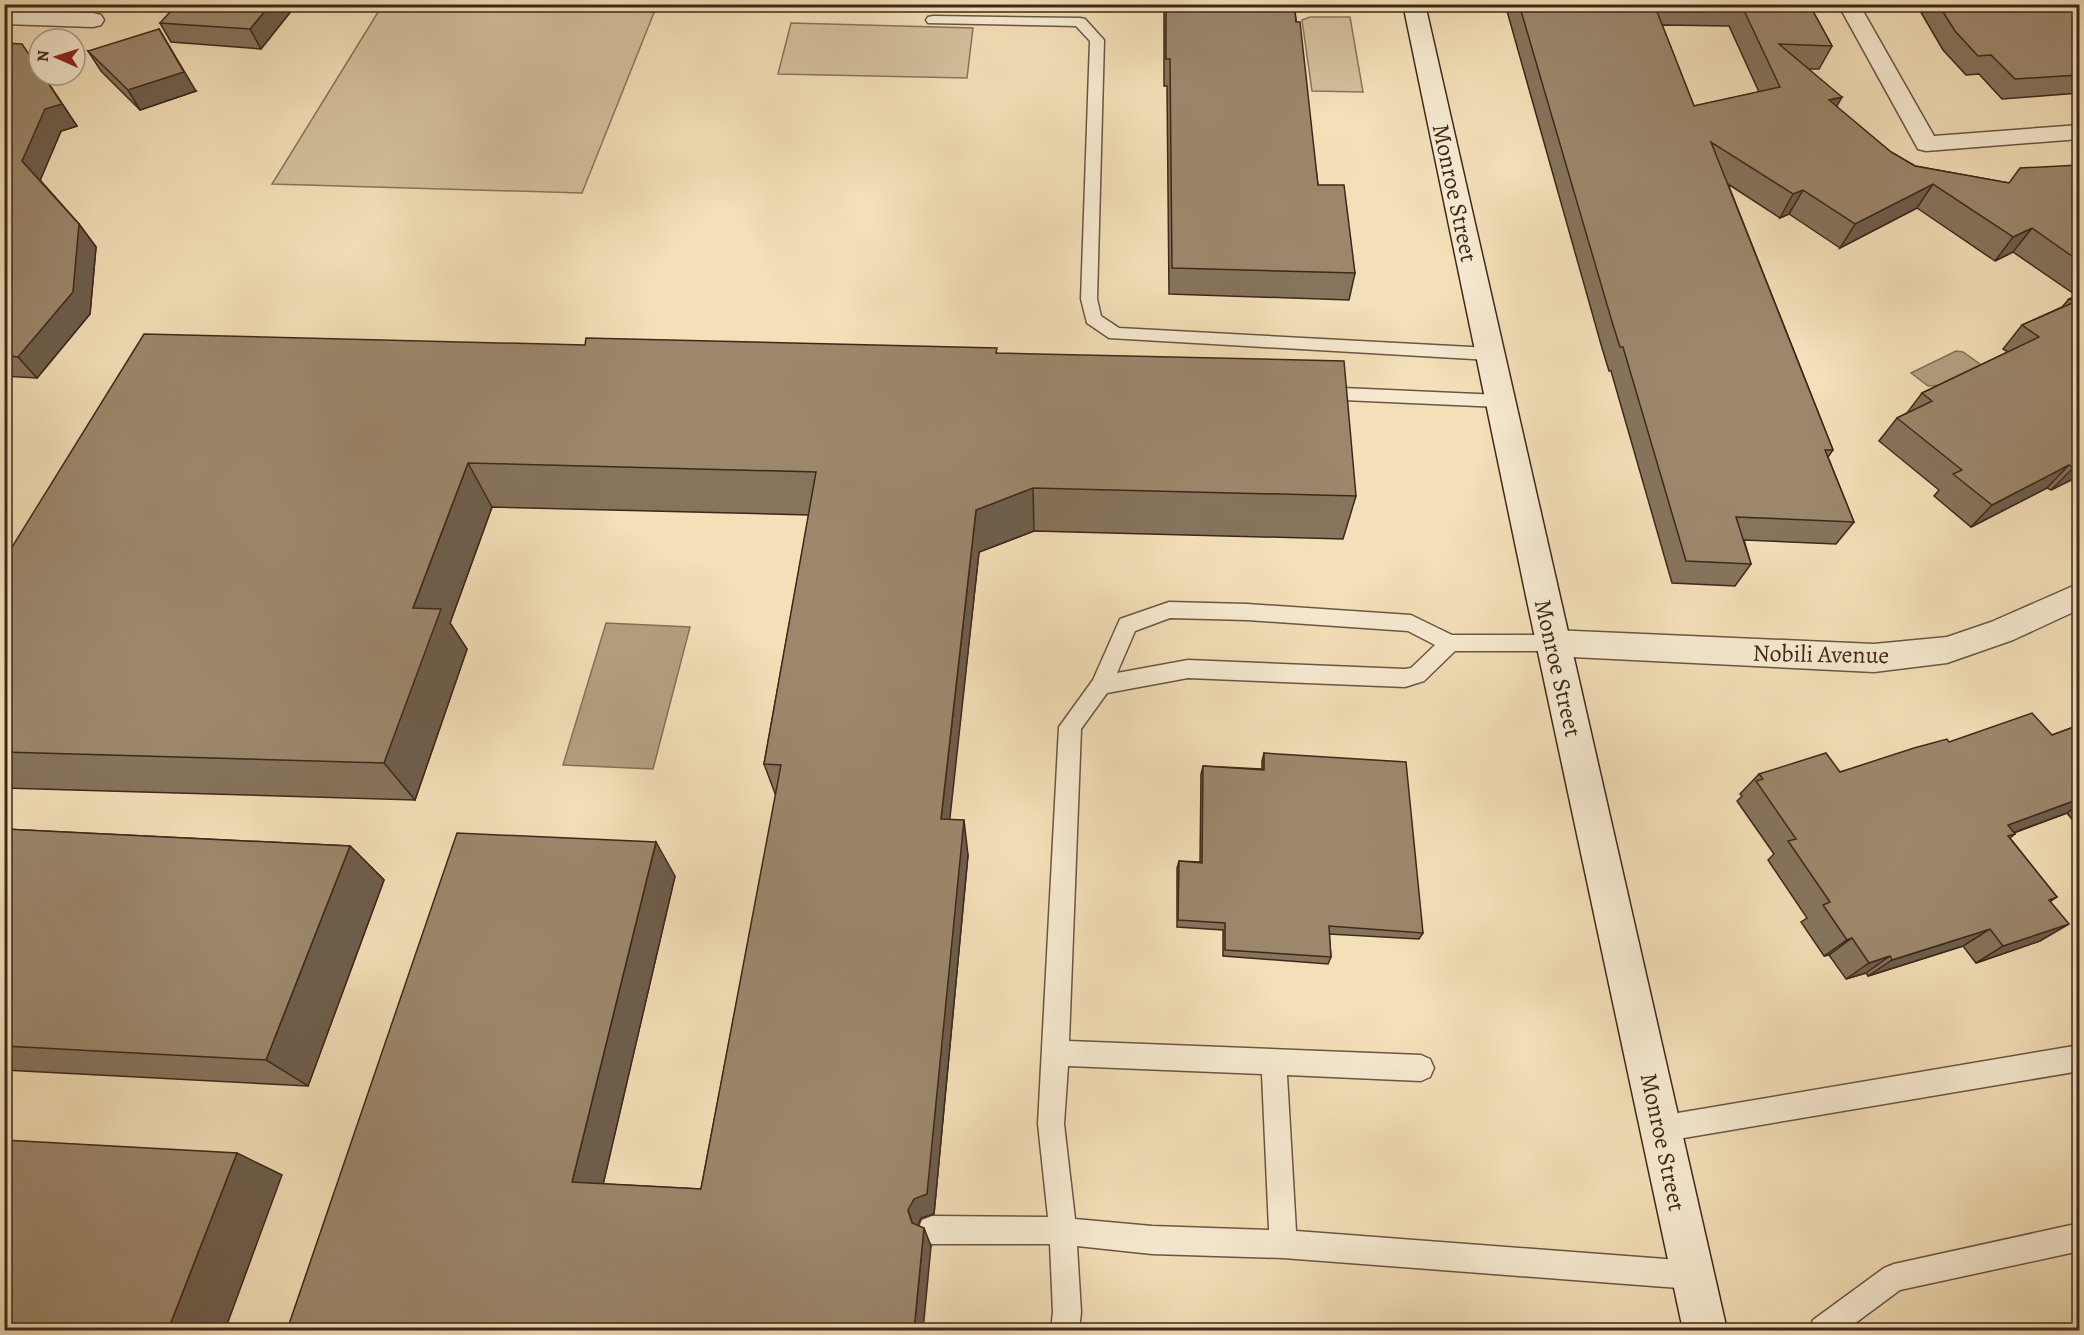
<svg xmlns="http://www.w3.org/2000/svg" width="2084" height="1335" viewBox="0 0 2084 1335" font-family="Alegreya,serif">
  <rect width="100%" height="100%" fill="#f3dfb8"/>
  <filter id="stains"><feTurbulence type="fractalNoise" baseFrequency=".00333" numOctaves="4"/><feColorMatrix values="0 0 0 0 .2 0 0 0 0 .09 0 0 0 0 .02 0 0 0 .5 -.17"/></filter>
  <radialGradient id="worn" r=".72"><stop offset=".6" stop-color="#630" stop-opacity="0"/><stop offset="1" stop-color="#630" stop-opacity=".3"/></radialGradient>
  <!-- green -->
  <path fill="#d4c09d" stroke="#88745c" stroke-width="1.5" d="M383,4l274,1 -75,188 -310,-9z
    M1310,17h40l13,75 -51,-1 -10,-71z
    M791,23l182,5 -6,50 -189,-4z"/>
  <!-- water -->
  <path fill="#b5a182" stroke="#857158" stroke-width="1.5" d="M1956,351l7,1 17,12 1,5 -34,16 -19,1 -17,-13z
    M606,623l84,4 -37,142 -90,-4z"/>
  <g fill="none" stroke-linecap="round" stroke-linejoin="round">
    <!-- service casing -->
    <g stroke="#6a5642" stroke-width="3">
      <path id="service" d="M933,16l147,2 5,1 19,21 -7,259 4,17 18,12 371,20 6,2 3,4 -3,4 -6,2 -381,-22 -22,-15 -6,-24 9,-258 -14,-15 -148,-3 -2,-3 2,-3z
        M1321,387l179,8 6,1 3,5 -3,5 -6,1 -179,-8 -6,-1 -3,-5 3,-5z
        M1169,602l78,2 164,11 41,20h100l7,2 3,6 -3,6 -7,2h-97l-31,30 -19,6 -217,-9 -81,15 -26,36 -12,312 352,14 9,4 4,9 -4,9 -9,4 -134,-6 9,156 396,30 10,4 4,10 -4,10 -10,4 -409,-31 -131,-4 -75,-8 4,66 -2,18h-28l2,-18 -3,-68h-118l-10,-4 -4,-10 4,-10 10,-4 116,1 -10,-93 21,-397 34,-47 27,-61zM1170,618l77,2 161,11 27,14 -24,23 -6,1 -217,-9 -71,13 18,-42zM1068,1066l194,8 7,156 -117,-4 -77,-7 -11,-95z
        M2080,1045v26l-420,71 -9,-4 -4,-9 4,-9 9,-4z
        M2080,1223v28l-180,39 -54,40h-37l4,-10 71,-52 10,-4z"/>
    </g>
    <!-- minor casing -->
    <g stroke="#6a5642" stroke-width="3">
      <path id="minor" d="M1838,4h21l75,132 146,-11v14l-154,12 -8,-2z
        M4,10l89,3 8,2 3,5 -3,5 -8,2 -89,-3z
        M2080,583v26l-67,31 -66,23 -73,9 -322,-16 -12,-4 -4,-9 4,-9 12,-4 322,14 73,-7 44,-15z"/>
    </g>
    <!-- secondary casing -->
    <g stroke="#3d281a" stroke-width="3">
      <path id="secondary" d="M1403,4h22l302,1326h-44l-157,-734z"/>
    </g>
    <!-- service -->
    <use href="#service" fill="#f7ead1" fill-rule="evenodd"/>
    <!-- minor -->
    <use href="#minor" fill="#f7ead1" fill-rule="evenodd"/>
    <!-- secondary -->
    <use href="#secondary" fill="#f7ead1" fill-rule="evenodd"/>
  </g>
  <!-- wall -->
  <path fill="#86745d" stroke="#3d281a" stroke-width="1.5" fill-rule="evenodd" d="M1164,4h130l24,181 37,88 -6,27 -180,-6 -2,-208h-3z
    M1505,4h304l23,42 -13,23h-10l28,38 54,45 24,14 94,17 70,-18v311l-28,14 -4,-2 -76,39 -37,-31 5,-6 -60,-49 18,-23 10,-5 15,-20 86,-41 -5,-3 19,-24 40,-18 7,-8 8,-3 -64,-44 -18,9 -78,-53 -77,40 -51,-34 -9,4 -52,-34 105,266 -5,7 26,65 -18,22 -92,-4 7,24 -16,22 -63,-3 -61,-212h-2l-7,-23zM1662,25l67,1 30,66 -65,14z
    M1916,4h163v89l-77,6 -23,-25 -13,1 -23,-25z
    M296,5l-35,44 -90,-7 -11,-19z
    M4,43l39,32 34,51 -16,5 -21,49 39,44 17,23 -6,67 -53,64 -33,-2z
    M88,51l108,40 -56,19 -39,-39z
    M585,345l412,8 359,143 -13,43 -309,-8 -55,21 -30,267 19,36 -34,359 -13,4 -3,7 13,21 -644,84 388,-454 -72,308 98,5 75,-393 -12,-32 45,-249 -317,-8 -42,116 17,26 -52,151 -411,-12v-228z
    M2079,725v103l-12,-15 -53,20 1,1 -5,4 47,59 -6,4 -11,40 -64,22 -13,-17 -95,30 -2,-3 -20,6 -17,-24 -5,1 -23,-34 6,-4 -39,-58 6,-6 -37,-53 5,-5 -2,-2 19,-20 81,-2 109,-30 103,-7z
    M1264,753l159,180 -4,6 -90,-5 2,23 -3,7 -105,-8v-26l-46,-3v-59l2,-7 21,1 1,-88 2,-8 59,3v-8z
    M4,829l346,17 34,34 -76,206 -304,-16z"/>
  <!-- shaded-wall -->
  <path fill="#6d5e4c" stroke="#3d281a" stroke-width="1.5" d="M271,4l25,1 -35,44 -11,-20z
    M159,29l37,62 -56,19 -12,-20z
    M43,75l34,51 -16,5 -22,52 -17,-22z
    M1842,97l-13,24v-21z
    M1933,184l-16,24 -77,40 15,-24z
    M1803,190l-14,24 -9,4 13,-24z
    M79,224l17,23 -6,67 -53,64 -19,-21z
    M2032,228l-19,24 -18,9 18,-24z
    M468,463l24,44 -42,116 17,26 -52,151 -31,-37 29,-155z
    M2079,464v12l-28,14 22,-22z
    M2069,465l-22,23 -76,39 21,-22z
    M1033,488l1,43 -55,21 -33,302 -5,-35 35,-309z
    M2079,799v5l-12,9 -85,31 26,-19z
    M964,820l4,35 -34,359 -13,4 -5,11 -4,-6 -4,-13z
    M656,842l19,34 -76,326 -27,-20z
    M350,846l34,34 -76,206 -42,-26z
    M2069,924l-29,17 -64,22 27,-17z
    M1990,929l-27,17 -95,30 24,-16z
    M1852,938l-23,17 -5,1 23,-16z
    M1890,956l-24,17 -20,6 23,-16z
    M237,1153l45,22 -57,155h-57z
    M924,1228l7,18 -8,84h-9z"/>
  <!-- building -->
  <path fill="#9c876c" stroke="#3d281a" stroke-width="1.5" d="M177,4h94l-21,25 -90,-6z
    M1166,4h128l2,18h4l18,163h26l11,88 -183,-5 -2,-209h-4z
    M1519,4h135l40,102 86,-19 -39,-83h68l23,42 -53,-2 63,53 -13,3 62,52 24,14 94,17 11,-15 59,-3v96l-47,-33 -19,9 -80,-53 -78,40 -52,-34 -10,4 -82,-52 122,308h-8l29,72 -118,-5 15,47 -65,-3 -63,-214h-3l-7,-22z
    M1938,4h141v71l-64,4 -24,-24 -13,1 -23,-25z
    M159,29l25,43 -56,18 -40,-39z
    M4,43l18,1 17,25v6h4l19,29 -17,5 -23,52 57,63 -6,68 -55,65 -14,-2z
    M2079,295v169l-6,4 -4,-3 -77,40 -39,-31 9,-4 -65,-52 35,-17 -10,-8 117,-56 -17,-12 55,-24 -8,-2z
    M144,334l441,11 1,-7 411,10 -1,5 348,8 12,135 -323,-8 -57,22 -35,309 23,1 -37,374 -13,5 -6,11 4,13 12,5 -10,102h-627l170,-497 199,9 -84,340 129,7 80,-424 -17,-1 52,-292 -348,-9 -55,145 28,1 -57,154 -380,-11v-192z
    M2032,713l20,22 27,-10v74l-71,26 7,9 -7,2 49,61 -8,3 20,24 -66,22 -13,-17 -98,31 -2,-4 -21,7 -17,-25 -5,2 -24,-35 7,-3 -42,-61 8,-2 -40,-58 7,-2 -4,-5 67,-21 14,19 74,-24 33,-9 2,3z
    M1264,753l142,9 17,171 -94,-7 2,31 -106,-7v-27l-47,-3 1,-59 23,2 1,-97 61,4z
    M4,829l346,17 -84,214 -262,-14z
    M4,1140l233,13 -69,177h-164z"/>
  <g text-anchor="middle" stroke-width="6" stroke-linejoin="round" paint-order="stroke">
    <!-- street labels -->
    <g font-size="24" fill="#3d281a" stroke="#f7ead1">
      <text transform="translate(1455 193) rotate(78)" y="8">Monroe Street</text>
      <text transform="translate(1821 654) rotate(1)" y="8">Nobili Avenue</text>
      <text transform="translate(1558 668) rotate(77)" y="8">Monroe Street</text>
      <text transform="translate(1663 1142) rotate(78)" y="8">Monroe Street</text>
    </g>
  </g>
  <!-- margin -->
  <rect width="2084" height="1335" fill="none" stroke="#f3dfb8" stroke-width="24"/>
  <rect x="6" y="6" width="2072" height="1323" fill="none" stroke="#3d281a" stroke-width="3"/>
  <rect x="12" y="12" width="2060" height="1311" fill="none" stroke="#3d281a" stroke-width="1.5"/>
  <!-- north arrow -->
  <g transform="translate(57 57) rotate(273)"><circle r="28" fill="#f7ead1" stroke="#ad9c88" stroke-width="1.5"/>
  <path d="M0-4.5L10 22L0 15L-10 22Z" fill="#8f2418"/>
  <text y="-9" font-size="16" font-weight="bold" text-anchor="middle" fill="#3d281a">N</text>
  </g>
  <rect width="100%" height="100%" filter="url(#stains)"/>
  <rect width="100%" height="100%" fill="url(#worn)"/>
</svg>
